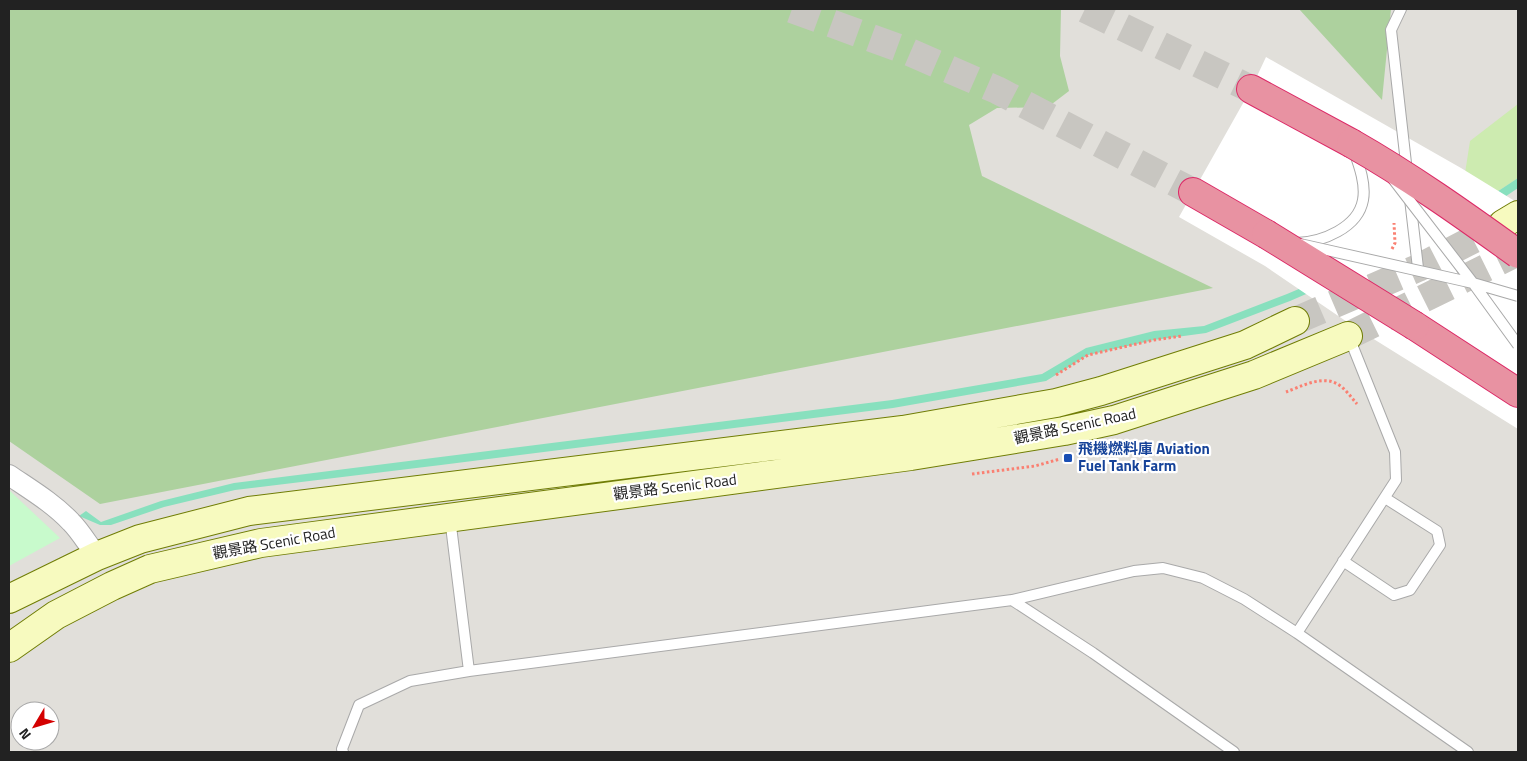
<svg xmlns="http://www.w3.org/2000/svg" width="1527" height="761" viewBox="0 0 1527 761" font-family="'Titillium Web','Noto Sans TC',sans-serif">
  <rect width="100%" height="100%" fill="#f2efe9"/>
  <!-- airport -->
  <path fill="#e1dfda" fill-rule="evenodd" d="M9,9h1509v743h-1509zM20,711h30v30h-30z"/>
  <!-- grass -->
  <path fill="#cdebb0" d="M1518,104v74l-47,31 -10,-10 9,-58z"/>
  <!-- forest -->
  <path fill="#add19e" d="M9,9h1052l-1,47 9,35 -21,16 -51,1 -28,17 13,51 231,112 -1113,216 -91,-63z
    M1299,9h92l-9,91z"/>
  <!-- park -->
  <path fill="#c8facc" d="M9,490l51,48 -51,28z"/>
  <!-- pitch -->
  <path fill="#88e0be" d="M1518,178v10l-53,36 6,-15z
    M1384,253l3,6 -97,42 -84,32 -52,7 -66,15 -42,26 -153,27 -452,57 -206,25 -71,17 -53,18h-11l-21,-9 7,-5 15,11 60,-21 73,-18 658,-83 150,-26 44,-26 68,-17 50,-5 83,-32z"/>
  <!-- pier -->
  <path fill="#fff" d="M1266,57l195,111 57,35v226l-162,-101 -91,-62 -86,-49 72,-128z"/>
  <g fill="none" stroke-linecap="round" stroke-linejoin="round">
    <!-- secondary-tunnel -->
    <path stroke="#c8c6c1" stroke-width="28" stroke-dasharray="28 14" stroke-linecap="butt" d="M1295,321l123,-53 85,-44
      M1348,336l170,-84"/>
    <!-- highway-tunnel -->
    <path stroke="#c8c6c1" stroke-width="28" stroke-dasharray="28 14" stroke-linecap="butt" d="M792,9l115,42 90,39 196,102
      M1085,9l166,80"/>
    <!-- lane casing -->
    <g stroke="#a9a9a9" stroke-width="12">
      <path id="lane" d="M1401,9l-10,21 16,142
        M1410,199l8,69
        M1297,243c25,-1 61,-15 66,-43 3,-16 -4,-35 -9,-49
        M450,518l19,153
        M1343,561l51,34 16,-5 30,-45 -3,-14 -52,-33
        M1012,600l81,53 141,99
        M1297,633l99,-153 -1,-28 -46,-115
        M343,752l-1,-3 17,-44 51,-24 59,-10 543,-71 122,-29 29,-3 40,10 41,21 53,34 171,119"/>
    </g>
    <!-- street casing -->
    <g stroke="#a9a9a9" stroke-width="22">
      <path id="street" d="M9,475c22,15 44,28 62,47 10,10 17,23 26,34"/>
    </g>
    <!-- secondary casing -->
    <g stroke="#707d05" stroke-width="30">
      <path id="secondary" d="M1503,224l15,-9
        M9,599l88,-43 43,-17 109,-28 654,-81 153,-27 45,-12 144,-46 50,-24
        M9,648l47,-33 56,-29 38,-17 111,-26 650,-87 153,-25 50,-11 140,-45 94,-39"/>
    </g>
    <!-- highway casing -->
    <g stroke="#dc2a67" stroke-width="30">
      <path id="highway" d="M1251,89l100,54
        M1193,192l73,42
        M1415,326l103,67"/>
    </g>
    <!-- path -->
    <path stroke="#fa8072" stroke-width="3" stroke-dasharray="2.5 2.5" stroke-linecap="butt" d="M1392,249l3,-6 -1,-20
      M1056,375l32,-20 66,-15 28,-4
      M1286,392c13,-5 33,-15 47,-10 10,3 17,14 24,22
      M972,474l63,-8 25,-7"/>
    <!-- lane -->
    <use href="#lane" stroke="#fff" stroke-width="10"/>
    <!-- street -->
    <use href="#street" stroke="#fff" stroke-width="20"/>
    <!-- secondary -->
    <use href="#secondary" stroke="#f7fabf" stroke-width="28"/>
    <!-- highway -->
    <use href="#highway" stroke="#e892a2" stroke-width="28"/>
    <!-- lane-bridge casing -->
    <g stroke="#a9a9a9" stroke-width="12" stroke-linecap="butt">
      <path id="lane-bridge" d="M1393,179l80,104 45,62
        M1300,244l173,39 45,13"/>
    </g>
    <!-- highway-bridge casing -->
    <g stroke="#dc2a67" stroke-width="30" stroke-linecap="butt">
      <path id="highway-bridge" d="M1351,143c58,33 113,72 167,111
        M1266,234l149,92"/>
    </g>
    <!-- lane-bridge -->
    <use href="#lane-bridge" stroke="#fff" stroke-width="10"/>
    <!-- highway-bridge -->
    <use href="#highway-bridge" stroke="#e892a2" stroke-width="28"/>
  </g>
  <!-- markers -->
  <rect fill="#1a4fb4" stroke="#fff" stroke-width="2" x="1063" y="453" width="10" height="10" rx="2.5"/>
  <g text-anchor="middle" stroke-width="4.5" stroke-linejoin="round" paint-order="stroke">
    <!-- street labels -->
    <g font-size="15" fill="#222" stroke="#fff">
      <text transform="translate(1075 426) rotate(-12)" y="5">觀景路 Scenic Road</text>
      <text transform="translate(675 487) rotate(-7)" y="5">觀景路 Scenic Road</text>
      <text transform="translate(274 543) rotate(-10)" y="5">觀景路 Scenic Road</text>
    </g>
    <!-- transit labels -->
    <g font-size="15" font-weight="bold" fill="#164399" stroke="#fff" text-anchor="start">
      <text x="1078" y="454">飛機燃料庫 Aviation<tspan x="1078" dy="17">Fuel Tank Farm</tspan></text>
    </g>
  </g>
  <!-- border -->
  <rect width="1527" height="761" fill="none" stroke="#222222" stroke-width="20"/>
  <!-- north arrow -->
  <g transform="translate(35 726) rotate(232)"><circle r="24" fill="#ffffff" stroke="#a7a7a7"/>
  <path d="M0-4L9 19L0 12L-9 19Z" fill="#d40000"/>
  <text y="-8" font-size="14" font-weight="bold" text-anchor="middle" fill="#222222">N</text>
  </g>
</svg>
